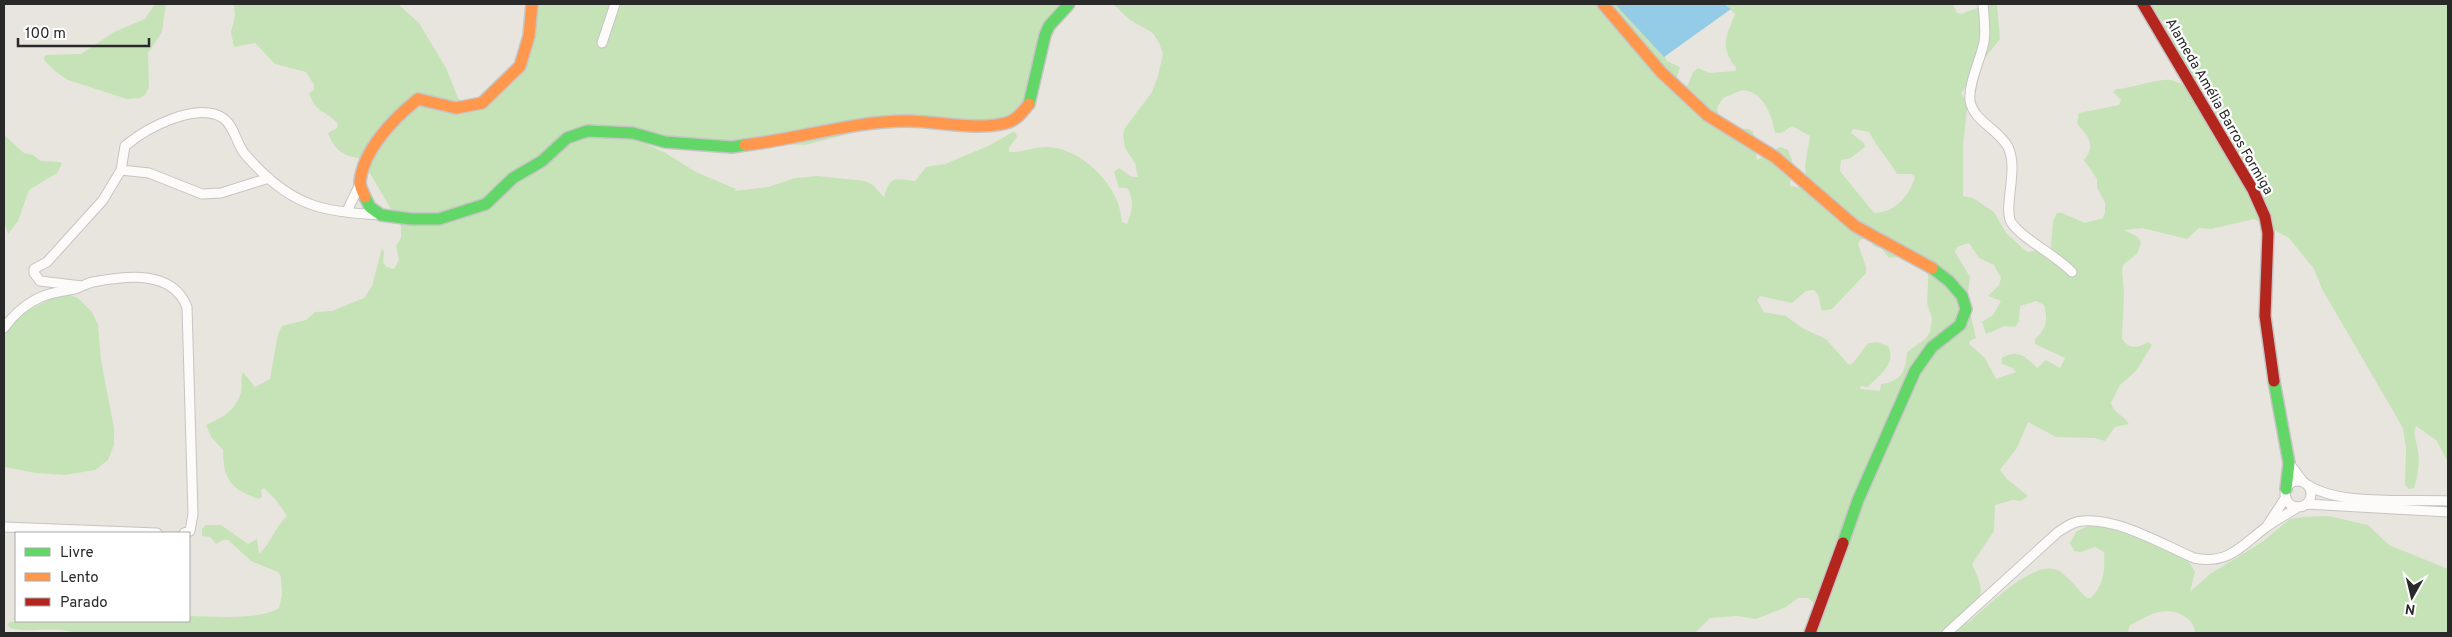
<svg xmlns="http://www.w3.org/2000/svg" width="2452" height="637" viewBox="0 0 2452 637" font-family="Overpass,sans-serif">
  <rect width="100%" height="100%" fill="#e8e5de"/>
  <!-- green -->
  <path fill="#c6e3b8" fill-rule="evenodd" d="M155,4h11l-4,28 -14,21 1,34 -4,8 -5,3 -13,1 -59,-19 -12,-8 -12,-12 1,-5 36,-1 33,-22 31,-13z
    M234,4h164l21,19 27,45 12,30 7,7 9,3 42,-42 17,-62h530l-12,9 -23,82 -11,17 -15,10 -110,1 -87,22 -173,-7 32,14 32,20 40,17 -2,2 34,-4 27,-9 23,-2 47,5 8,4 11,12c6,-21 10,-19 31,-16l11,-14 19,-3 43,-18 25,-14 3,1 1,4 -8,11v4c12,1 26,-6 39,-5 29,1 60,29 70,56 2,6 3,12 4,19l5,2c5,-13 8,-24 0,-36h-8l-5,-16 5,-4 13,9h6l-3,-14 -10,-15 -2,-13 2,-7 27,-36 6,-16 5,-22 -4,-11 -6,-10 -23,-13 -17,-16h532l23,38 -3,15 2,4 13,6 -3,9 4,12 7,-3 5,-13 5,-4 11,5 26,-2 1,-3c-17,-23 -10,-30 -1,-54l-10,-10h228l4,9 5,1c7,-5 16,-4 22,-10h13l3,35 -19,24 -11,20 -9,10 5,8 1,7 -4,38v50l10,2 21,14 12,21 21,19 24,-4 2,-27 4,-8h5l23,10 18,-5 2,-6v-10l-8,-14v-9l-13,-19c12,-15 5,-23 -7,-36l2,-11 40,-8 2,-5 -8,-8 3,-3c17,0 45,-13 58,-8 14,4 27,19 38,29 -5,-18 -16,-28 -25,-43 -14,-21 -20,-45 -38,-63h299v458l-12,-22 -20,-14c-4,8 1,16 2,24 2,13 0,26 -4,38l-5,1 -4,-4 1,-37 -3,-20 -81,-139 -8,-20 -25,-31 -35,-19 -43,10 -12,-1 -12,11 -45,-11 -18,2 14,7 3,6 -4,11 -13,10 -2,5 2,24 -2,45c6,12 16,10 26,4l4,3 -16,26 -16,14 -9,18c3,10 12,12 18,21l-14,3 -10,14 -10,-3 -39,-1 -28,-15 -11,26 -17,22 7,9 21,17 -7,5 -8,-1 -18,5 -1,26 -22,33c16,34 9,32 -12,61l9,-3c18,-15 66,-65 90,-51 10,6 19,19 28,27h4c13,-14 14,-27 13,-46l-9,-5 -14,5 -7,-1 -4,-8 6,-11 17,-9 25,1 70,36 7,12 -5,20 20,-18 52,-32 28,-23 13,-2 25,-1 40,9 21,20 59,24v64h-253c-1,-17 -21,-24 -36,-21 -10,2 -20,9 -29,13l-2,6 3,2h-319l5,-27 -9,-8h-10l-12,9 -30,12 -20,-3 -26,2 -15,15h-1620c-21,-8 -44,1 -65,-5l-3,-4 4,-2 178,-1v-5c25,0 69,5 90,-8l3,-13 -1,-18 -3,-5 -27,-11 -23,-21h-5l-7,4 -6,-7 -8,-1v-7l4,-4h15l27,19 9,-5 2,15c12,-11 16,-27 28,-38l-11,-16 -12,-12 -3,2 1,7 -3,2c-28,-9 -36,-20 -36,-49l-12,-13 -5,-12c15,-7 28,-13 34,-30 3,-8 0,-16 3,-23l12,15 15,-8 8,-45 4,-8 24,-6 9,-8 17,-1 32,-13 8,-12 10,-38 2,4 -1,11 4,4 7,2 5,-9 -3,-14 5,-8v-12l-33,-56 -1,-10c-21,-4 -31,-6 -39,-27l9,-5 1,-4c-12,-14 -22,-10 -29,-31l5,-3v-5l-8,-13 -31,-8 -20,-21 -21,4 -3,-15 4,-16zM1743,90c20,2 29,24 32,43h7l10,-7 18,10 -5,30 3,23 -18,-3 2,-26 -4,-10 -8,-3 -23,13 -4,-29 -4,-2 -17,-1 -12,-7 -3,-13 6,-10zM1853,129l16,3c8,15 19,27 28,42h14l4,3c-6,19 -20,36 -41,36l-34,-42 1,-11 10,-2 14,-11 -1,-4 -13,-10zM1869,237l4,9 9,3 7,9 27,-3 13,7 -2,41 5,16 -2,13 -5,7 -18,13c-1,19 -6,30 -26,32l-1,7 -20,-2 1,-3 7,1c12,-13 29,-23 20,-41l-11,-4 -9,1 -15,20 -4,2 -23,-26 -24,-11 -16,-12 -22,-4 -7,-12 3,-4 32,7 14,-12 8,-1 4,5 4,16 10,-2 34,-36v-6l-8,-23 2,-4zM1969,243l10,15 15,7 7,13 -2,7 -11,11 13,5 -8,14 -11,7 4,12 19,-8 10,1 4,-6 1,-15 16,-5 8,4c4,15 3,23 -9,34v5l30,14 -5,10 -14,-8 -9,8c-11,-11 -19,-20 -35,-10v6l11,4 3,4 -20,7 -11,-21 -16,-14 1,-3 6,-3 -9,-39 3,-22 -15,-25 2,-5z
    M4,135l20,18 9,2 8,6 19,1 2,2 -5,9 -28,17 -11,31 -10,13 -4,-12z
    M64,293l14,5 14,14 6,13 3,35 13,68v17l-6,15 -13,10 -30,5 -29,-2 -32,-6v-137l16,-16z"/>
  <!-- water -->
  <path fill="#94cbe7" d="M1615,4h109l7,5 -67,48z"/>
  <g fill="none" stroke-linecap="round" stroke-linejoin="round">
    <!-- street casing -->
    <g stroke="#c6c4c4" stroke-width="11">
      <path id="street" d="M1983,4c1,13 3,25 1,38 -3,16 -16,42 -14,59 4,21 29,28 38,46 11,22 -5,60 3,75 11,17 45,33 61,50
        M602,43l13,-39
        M121,170l28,3 53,21 19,-1 48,-15
        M347,211l13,-27
        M82,286l-42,-5 -6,-8v-4l13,-7 56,-62 18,-30 4,-24c21,-18 72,-45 98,-28 10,6 14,26 21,35 17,20 41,42 66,51 20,8 50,10 71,11
        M4,328c9,-13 23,-25 37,-31 11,-5 23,-6 34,-8 6,-2 12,-6 18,-7 32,-6 79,-13 94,25l6,207 -3,17 -6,2
        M2289,463l15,20
        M2285 494a13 13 0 1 1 26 0a13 13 0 1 1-26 0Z
        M2308,485c32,21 101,14 140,16
        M2306,504l142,8
        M2267,526l19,-29
        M4,527l153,6
        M1947,633l111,-101c8,-5 16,-11 25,-11 35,-3 79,23 111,37 34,7 46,-11 71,-30 10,-8 23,-14 33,-21"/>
    </g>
    <!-- fast casing -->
    <g stroke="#c6c4c4" stroke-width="14">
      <path id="fast" d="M1029,104l16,-69 4,-9 20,-22
        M365,197l5,10 11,8 30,4h28l47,-15 27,-26 29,-17 25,-23 20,-7 46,2 32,9 67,5 13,-2
        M2274,381l15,82 -3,26
        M1843,543l15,-43 57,-129 17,-24 28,-22 6,-16 -4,-13 -13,-15 -17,-13"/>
    </g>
    <!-- slow casing -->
    <g stroke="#c6c4c4" stroke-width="14">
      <path id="slow" d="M1603,4l58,68 46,43 68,42 80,69 77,42
        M745,145c54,-6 107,-24 162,-24 32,0 67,10 99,2 11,-3 16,-11 23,-19
        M365,197c-2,-5 -5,-10 -5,-15 3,-32 34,-64 58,-83l38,9 26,-5 38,-37 9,-30 3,-32"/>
    </g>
    <!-- jam casing -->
    <g stroke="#c6c4c4" stroke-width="14">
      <path id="jam" d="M2143,4l110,186 12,27 3,16 -3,83 9,65
        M1810,633l33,-90"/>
    </g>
    <!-- street -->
    <use href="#street" stroke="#fcfbfa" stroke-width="9"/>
    <!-- fast -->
    <use href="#fast" stroke="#63d668" stroke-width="11"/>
    <!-- slow -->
    <use href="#slow" stroke="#ff974d" stroke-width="11"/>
    <!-- jam -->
    <use href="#jam" stroke="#b3261e" stroke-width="11"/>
  </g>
  <g text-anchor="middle" stroke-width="4.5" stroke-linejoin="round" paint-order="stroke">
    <!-- street labels -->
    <g font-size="14" fill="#292929" stroke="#fff">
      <text transform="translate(2220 106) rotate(60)" y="5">Alameda Amélia Barros Formiga</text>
    </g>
  </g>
  <!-- border -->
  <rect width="2452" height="637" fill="none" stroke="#292929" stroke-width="10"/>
  <!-- legend -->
  <rect x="15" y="532" width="175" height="90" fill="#ffffff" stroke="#a9a9a9"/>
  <rect x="25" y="548" width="25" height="8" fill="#63d668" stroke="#a9a9a9"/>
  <text x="60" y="557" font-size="15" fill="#292929">Livre</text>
  <rect x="25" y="573" width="25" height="8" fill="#ff974d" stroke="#a9a9a9"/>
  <text x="60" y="582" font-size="15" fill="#292929">Lento</text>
  <rect x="25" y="598" width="25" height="8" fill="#b3261e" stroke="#a9a9a9"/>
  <text x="60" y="607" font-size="15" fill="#292929">Parado</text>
  <!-- north arrow -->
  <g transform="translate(2412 597) rotate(188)" stroke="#ffffff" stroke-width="4" paint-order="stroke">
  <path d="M0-4L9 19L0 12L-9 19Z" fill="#292929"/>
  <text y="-8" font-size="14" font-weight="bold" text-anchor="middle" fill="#292929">N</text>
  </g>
  <!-- scale -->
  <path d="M18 38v8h131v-8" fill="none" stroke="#292929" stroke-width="2.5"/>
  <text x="25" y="38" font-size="15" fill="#292929" stroke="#ffffff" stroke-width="4" paint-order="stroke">100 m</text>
</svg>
